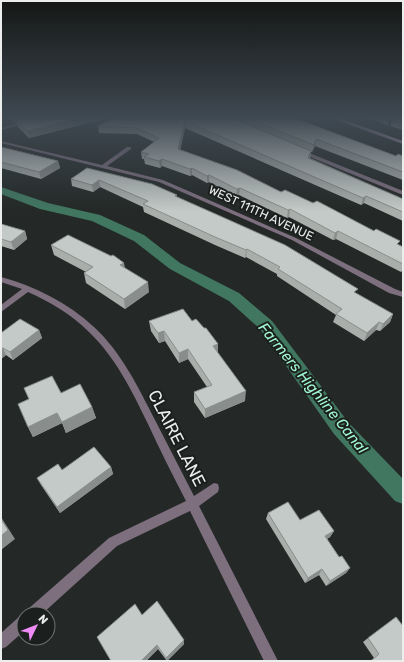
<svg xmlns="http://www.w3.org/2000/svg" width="404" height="662" viewBox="0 0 404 662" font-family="Rubik,sans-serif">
  <rect width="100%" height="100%" fill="#242927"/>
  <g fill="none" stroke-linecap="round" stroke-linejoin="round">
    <!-- canal -->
    <path fill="#417761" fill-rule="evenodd" d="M1,187l47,16 52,12 44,20 36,28 59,30 33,28 76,101 55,57v25l-8,-3 -61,-67 -74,-105 -31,-28 -59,-32 -36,-28 -42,-20 -52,-12 -39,-15z"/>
    <!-- street -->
    <path fill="#7e6f7f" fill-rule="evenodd" d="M36,118h9l-44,12v-2z
      M1,141l101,24 25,-18h4v2l-24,17 56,14 133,58 99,51 8,3v5l-14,-4 -97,-53 -133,-58 -158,-39z
      M298,150h4l101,41v4l-105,-43z
      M1,277c34,9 67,26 93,50 28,26 44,60 61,93 13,25 26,51 39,76l20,-13 4,1 1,4 -1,4 -19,14 79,155h-14l-74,-150 -73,35 -75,68h-15l1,-5 81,-71 77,-37c-13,-25 -26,-51 -38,-77 -16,-33 -32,-66 -59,-92 -18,-18 -39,-30 -61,-40l-27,20v-7l21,-16 -21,-7z
      M24,616v15l-18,16 -5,2v-16l18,-16z"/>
    <!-- secondary -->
    <path fill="#af97b1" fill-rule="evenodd" d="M331,118h8l64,23v3z"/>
  </g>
  <!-- wall -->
  <path fill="#a9aeab" d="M10,118h98l-79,20 -11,-11 -2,-5 -2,1z
    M114,118h180l102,38h7v24l-88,-34 -3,6h-1l-1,6 93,41v22l-39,-18 -3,2 -176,-77 -5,22 101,42 32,11 90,44v23l-2,2 -65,-33 -3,1 -44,-23 -2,1 -48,-23 -3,1 -27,-14 -2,1 -15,-8 -2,1 -28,-10 -2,2 -15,-4 -1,-5h-2l-1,-7 13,-10 -17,-8 -38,-1 -1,-7z
    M370,118h23l-4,3 -1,5z
    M403,118v12l-13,-4 2,-6z
    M1,147l57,14 2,7 -19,11 -40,-11z
    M87,168l90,29 216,117 -3,8 -10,9 -4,-1 -12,11 -31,-19 3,-7 -59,-39v-2l-31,-17 -1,1 -30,-13 -71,-33 -1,-5 -43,-20 -7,5 -21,-6 -1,-7z
    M1,224l24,7 2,8 -13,11 -13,-4z
    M51,245l74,23 24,24 -24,17 -39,-26 -2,-10 2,-1 -32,-17z
    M149,321h43l12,7 14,16v9l27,48 -40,17 -11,-16v-10l13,-5 -19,-28 -9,4 -14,-22 -6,2 -8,-12z
    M39,330l3,8 -29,22 -7,-5 -5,4v-26z
    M61,393l31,14 4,11 -30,15 -4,-10 -29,14 -5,-10z
    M111,467l2,7 -53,39 -19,-28 -4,-7 25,-8z
    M268,513l32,7 34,11 -4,6 -3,2 12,18 11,11 -4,5 -20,13 -7,-11 -14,8 -39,-64z
    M142,615l42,25v4l-17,17 -9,-12 -12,12h-35z
    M368,638l35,23h-33l4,-3 -11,-16z"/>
  <!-- shaded-wall -->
  <path fill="#898d8b" d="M13,118h16l-13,2v2l-2,1z
    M81,118h27l-79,20 -2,-7z
    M185,121v7l-6,28 -1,-7z
    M316,139l-1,7 -3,6 2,-7z
    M162,159v7l-2,2 -1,-7z
    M58,161l2,7 -19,11 -2,-7z
    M192,168v7l-2,1v-7z
    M209,175v7l-2,1v-7z
    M99,180l1,7 -7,5 -1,-7z
    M240,188l-1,7 -3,1 1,-7z
    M366,196l-2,7 -3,2 2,-7z
    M290,209l-1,8 -2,1 1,-8z
    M25,231l2,8 -13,11 -3,-8z
    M338,231l-2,8 -3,1 2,-7z
    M247,249l-1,8 -1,1 1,-8z
    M124,263l2,10 -6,-8z
    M148,282l1,10 -24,17 -1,-10z
    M393,314l-3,8 -10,9 3,-7z
    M379,322l-3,8 -12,11 3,-8z
    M39,330l3,8 -29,22 -3,-8z
    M164,331l1,10 -6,2 -1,-10z
    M218,344v10l-5,-8z
    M3,348l3,7 -5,4v-10z
    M188,349v10l-9,4v-10z
    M246,391l-1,10 -40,17v-9z
    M92,407l4,11 -30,15 -4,-11z
    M57,413l5,10 -29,14 -5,-10z
    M111,467l2,7 -53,39 -3,-6z
    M1,517l14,22 -14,11z
    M334,531l-4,6 -8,5 3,-6z
    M350,568l-4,5 -20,13 4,-5z
    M322,569l-3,6 -14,8 3,-5z
    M184,640v4l-17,17 -1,-3z
    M157,645l1,4 -12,12h-5z"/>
  <!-- building -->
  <path fill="#c4cac7" stroke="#898d8b" d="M23,118h58l-54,13 -11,-11z
    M114,118h118l79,33 -3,7 95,41v13l-37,-16 -3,2 -178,-77 -7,28 59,21 44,22 4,-2 28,13 4,-2 57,30 2,-2 24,12 -3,3 6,3v17l-65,-33 -3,2 -45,-24 -2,1 -48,-22 -3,1 -28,-14 -2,1 -15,-8 -2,1 -28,-10 -3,2 -15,-4 5,-3 -8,-2 18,-14 -23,-10 -38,-2z
    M247,118h47l102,38 2,-2 5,2v16l-87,-33 -2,6z
    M395,118h8v5l-11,-3z
    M1,147l57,14 -19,11 -38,-10z
    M87,168l65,16 25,11 -2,1 110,49 73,44 -4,3 39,22 -10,10 -4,-2 -12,11 -31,-19 6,-5 -64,-40 2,-2 -33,-18 -1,1 -31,-13 -72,-33 5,-3 -49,-21 -7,5 -21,-6z
    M1,224l24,7 -14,11 -10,-3z
    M68,235l43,21 2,-1 11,8 -4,2 28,17 -24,17 -40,-26 9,-6 -42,-22z
    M183,309l9,12 4,-2 8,9h2l12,16 -5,2 33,45 -41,18 -11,-17 18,-7 -24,-36 -9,4 -15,-22 -6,2 -9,-12z
    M20,319l19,11 -29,22 -7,-4 -2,1v-16z
    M52,376l9,17 19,-9 12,23 -30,15 -5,-9 -29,14 -10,-23 11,-5 -5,-11z
    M94,447l17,20 -54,40 -20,-29 21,-14 4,6z
    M288,502l12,18 19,-10 15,21 -9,5 14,21 3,-1 8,12 -20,13 -8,-12 -14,9 -40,-65z
    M1,519l7,11 -7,6z
    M157,601l27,39 -18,18 -9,-13 -16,16h-30l-14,-24 38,-33 7,11z
    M396,617l7,9v35h-32l8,-7 -11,-16z"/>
  <!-- sky -->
  <linearGradient id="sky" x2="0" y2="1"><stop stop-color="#141715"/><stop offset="0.56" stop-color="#3f4952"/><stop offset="1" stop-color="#3f4952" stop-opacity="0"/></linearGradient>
  <rect width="404" height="211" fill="url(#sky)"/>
  <g text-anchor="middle" stroke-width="4" stroke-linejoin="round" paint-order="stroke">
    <!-- far-street labels -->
    <g font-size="12" fill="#ebeeed" stroke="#1b1f1d">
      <text transform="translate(261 213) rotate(25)" y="4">WEST 111TH AVENUE</text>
    </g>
    <!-- water labels -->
    <g font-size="15" font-style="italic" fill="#a3f9d4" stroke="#1b1f1d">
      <text transform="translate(313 388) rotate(51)" y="5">Farmers Highline Canal</text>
    </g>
    <!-- near-street labels -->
    <g font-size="17" fill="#ebeeed" stroke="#1b1f1d">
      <text transform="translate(177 438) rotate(63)" y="6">CLAIRE LANE</text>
    </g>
  </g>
  <!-- border -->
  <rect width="404" height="662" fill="none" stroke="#ebeeed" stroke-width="4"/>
  <!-- north arrow -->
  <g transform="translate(36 626) rotate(47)"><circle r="19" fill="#1b1f1d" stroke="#6e7270"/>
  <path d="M0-3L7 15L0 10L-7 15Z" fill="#ef8bf7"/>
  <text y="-6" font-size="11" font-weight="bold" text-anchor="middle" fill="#ebeeed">N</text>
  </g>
</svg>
